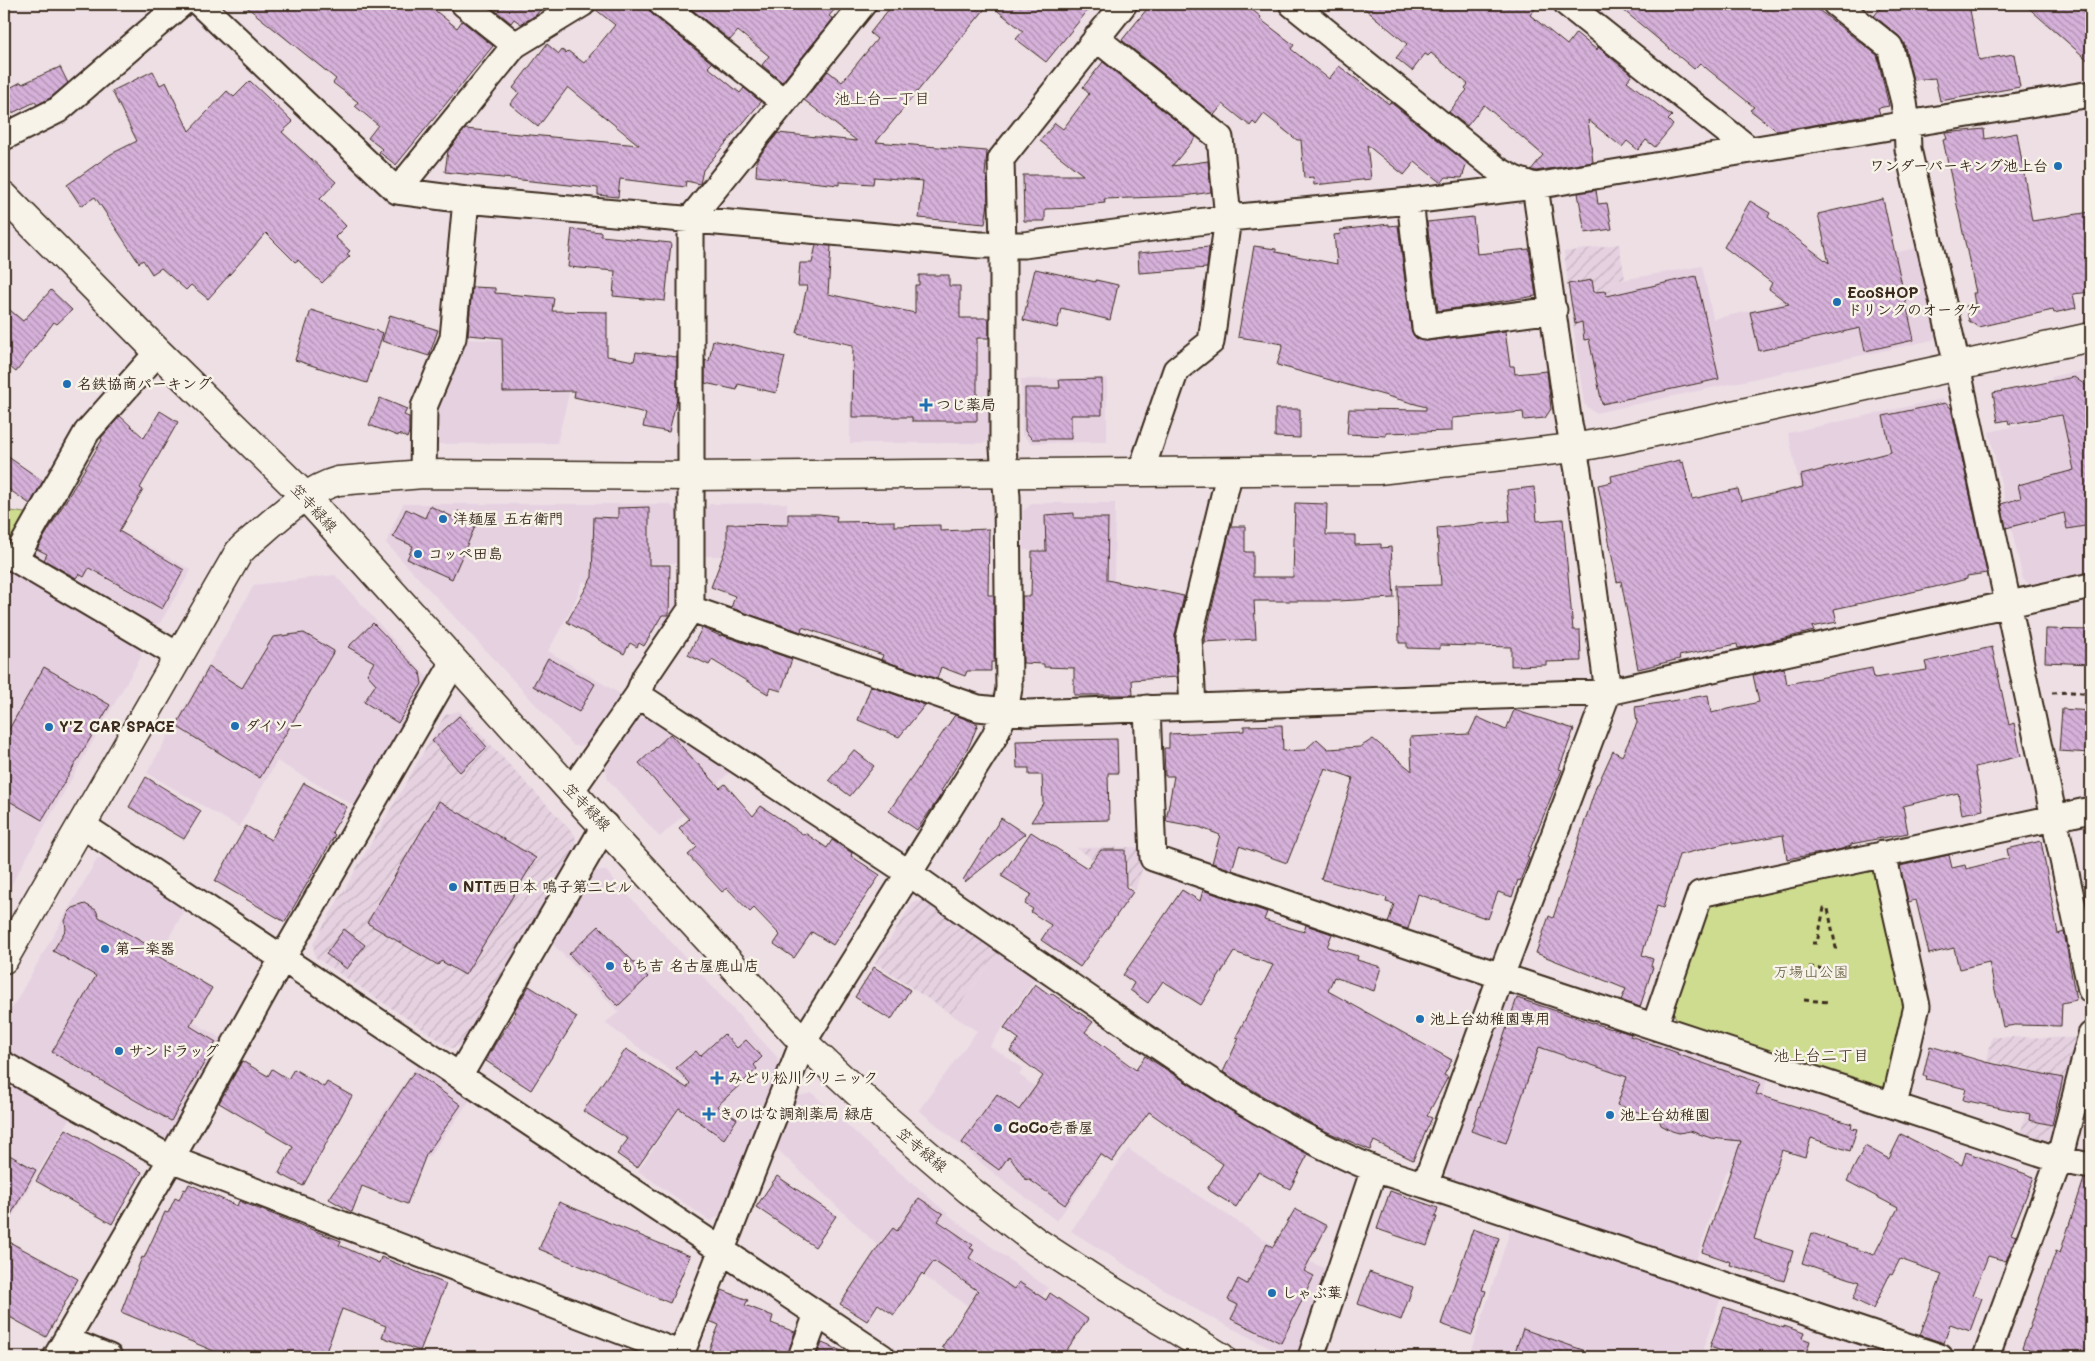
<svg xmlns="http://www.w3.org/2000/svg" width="2095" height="1361" viewBox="0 0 2095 1361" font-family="Mali,'Klee One',sans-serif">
  <defs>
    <pattern id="industrial-furrows" width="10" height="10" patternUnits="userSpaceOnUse" patternTransform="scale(1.25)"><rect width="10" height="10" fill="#e6d1e1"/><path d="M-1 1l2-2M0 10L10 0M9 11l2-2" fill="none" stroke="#c6b4c1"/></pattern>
    <pattern id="building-back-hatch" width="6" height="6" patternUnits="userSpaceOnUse" patternTransform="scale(1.25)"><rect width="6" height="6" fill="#d6b1da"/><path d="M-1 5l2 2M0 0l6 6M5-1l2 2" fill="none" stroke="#af90b0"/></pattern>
  </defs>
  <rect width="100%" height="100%" fill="#eddfe4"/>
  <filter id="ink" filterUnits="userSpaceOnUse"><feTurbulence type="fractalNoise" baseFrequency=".02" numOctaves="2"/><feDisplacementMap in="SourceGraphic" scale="10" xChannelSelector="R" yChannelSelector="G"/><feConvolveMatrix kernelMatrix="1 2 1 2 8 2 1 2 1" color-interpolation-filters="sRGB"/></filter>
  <g filter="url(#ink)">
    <!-- built -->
    <path fill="#e6d1e1" d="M1921,247l19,86 -8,7 -337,73 -11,-9 -10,-72 44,-6 -8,-44 92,-16 11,53 63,-14 38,-51 21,12z
      M459,339l122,4 -24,100 -127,1v-35z
      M910,340l82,1 1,94 -8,8h-135v-82l60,-1z
      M2085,370l6,27v73l-18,4 18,82v19l-58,13 -10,-9 -34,-147 71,-16 -9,-39z
      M1107,378v64l-76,1 -9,-8 -1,-56z
      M1942,399l13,9 19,87 -164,37 -22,-99z
      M787,503v54l-85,-1 1,-44 7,-8z
      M1033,503h82l-1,78 -40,1v-32h-51v-39z
      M403,504h266l10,9v50l-62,1 -1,17h64v23l-16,24 -81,-47 -10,25 -25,45 72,43 -34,51 -12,1 -188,-203z
      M47,514l44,28 22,6 10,-16 68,38 -31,53 -10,2 -119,-68 -2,-14z
      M4,567l136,79 1,11 -137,240z
      M335,575l92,102 1,11 -70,120 -81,-47 -38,66 -92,-54 107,-188z
      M652,716l80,54 -72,67 -52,-57 -2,-12 32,-49z
      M110,855l77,51 -49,85 89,50 -57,96 -11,1 -155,-88v-28l93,-163z
      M590,871h16l171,186 2,8 -58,150 -11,6 -72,-50 56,-83 -89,-65 14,-11 -69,-71z
      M999,951l38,25 -47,70 33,22 -4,7 33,23 12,51 29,20 -36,52 -60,-45 -78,-66 58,-79 -25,-16z
      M1522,992l247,82 -27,83 -17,16 -30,90 -244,-81 -6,-12 60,-170z
      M420,1062l53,34 -45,62 -59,-25z
      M4,1079l67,37 -66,113 -1,-1z
      M812,1093l79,72 65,56 92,67 -33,49 -138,-92 -103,-99 19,-49z
      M1128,1149l143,95 55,25 -26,81 -13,7 -90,-47 -126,-79z
      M1511,1228l210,69 -20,60h-232z"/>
    <!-- industrial -->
    <path fill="url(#industrial-furrows)" d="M1619,244l6,35 -15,3 8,44 -44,6 -10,-80z
      M459,711l116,124 1,15 -113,195 -12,3 -136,-91 -2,-13 132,-229z
      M1142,847l1,20 -8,23 -58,-42z
      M926,900l73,51 -47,64 -77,-52 38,-61z
      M1992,1037l88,1 -25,98 -14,7 -21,-7 15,-65 -48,-10z"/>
    <!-- park -->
    <path fill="#cddc8f" stroke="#848356" d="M4,510l27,4 -27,45z
      M1871,868l12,8 28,128 -18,78 -14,7 -201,-67 -6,-12 32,-100 8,-9z"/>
    <!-- building -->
    <path fill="url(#building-back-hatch)" stroke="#3b2a1e" d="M243,4h184l30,24 5,-7 31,25 -97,119 -17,-13 3,-3 -14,-11 10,-13 -23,-19 3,-4 -25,-19 3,-4z
      M487,4h58l-9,11 -15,9 -7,-5 -3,4z
      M596,4h52l1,6 4,5 59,48 -4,4 32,26 4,-5 17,14 -58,68 -3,14 -14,-3 -1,6 -65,-8 -2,18 -20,-2v-7l-153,-16 3,-21 17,-22 174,16 -71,-58 -30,40 -28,-23 9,-11 -6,-5 34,-44 12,10 3,-4 4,3 2,-2 16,12 31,-38 -20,-16z
      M685,4h154l-10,12 4,3 -51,63 -20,-17 7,-9 -31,-25 -8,9z
      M893,4h200l-47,58 -30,-23 7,-8 -34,-27 -113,138 111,9 -2,25h2l1,27 -3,21 -66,-6 4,-37 -49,-4 -1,7 -34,-2v3l-83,-9 1,-17 21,-26 79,8 -53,-41 24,-29 14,11 35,-43 -7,-6z
      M1151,4h94l16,13 -1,2 34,26 -3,4 38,30 10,-13 50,38 1,-2 77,61 -5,15 -16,-1 -5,6 -26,-21 -11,13 -37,-30 4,34 -57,6 -1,-8 -9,1 -3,-38h-4l-33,-26 -8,11 -3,-3 -3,4 -27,-22 -9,11 -92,-75z
      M1359,4h180l-9,11 37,30 9,-12 21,17 1,-3 34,28 -5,6 45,35 -4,4 5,5 -18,22 -9,-7 -8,10 -11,-9 -5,6 -34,-27 5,42 -57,9 -5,-1 12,-15 -59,-50 -17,21 -18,-14 18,-22 -2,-2 3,-4 -37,-31 -3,3 -3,-2 -13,17 -16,-13 11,-14z
      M1616,4h195l66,51 12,51 -11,2 2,6 -103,17 -27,-21 4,-3 -54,-44 -6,6z
      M1884,4h85l10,56 35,-6 6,33 -80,14 -5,-23 -22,2 -9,-37 -5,-7 -25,-20z
      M2024,4h52l15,13v46z
      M1103,62l93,75 -24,29 36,-5 3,31 -26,4 -81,3 1,4 -32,3 1,2 -29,1v12h-21l-1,-46h60l-43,-34 15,-18 8,6 26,-35 -6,-7z
      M60,67l8,16 -18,15 -13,7 -2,-3 -31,15v-26l17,-9 1,2z
      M153,71l7,14 6,-3 23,49 38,-40 7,6 16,-16 43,41 -11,10 54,50 -16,17 26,27 -11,11 15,14 -3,3 3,2 -28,27 -24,-23 -3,2 -29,-29 -58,66 -17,-14 -5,5 -25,-22 -9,6 -9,-14 -4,3 -44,-66 -14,9 -14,-21 44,-31 26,-13 -25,-50z
      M1984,129l1,10 32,-6 15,88 59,-9v80l-18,2 3,14 -22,5 -1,-3 -75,17 -9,-6 -3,-15 9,-2 -2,-11h3l-33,-153 4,-1 -2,-6z
      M1596,190l2,14 9,-1 5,26 -27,4 -7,-40z
      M1883,199l31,141 -49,11 -5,-23 -101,23 -9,-39 39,-8 -20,-15 3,-6 -48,-36 26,-46 20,12 -2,4 61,46 -11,-49z
      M1473,217l4,37 52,-5 7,47 -98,15 -11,-89z
      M1389,224v2l9,-1 13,104 3,7 6,4 7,1 78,-10 5,35h4l1,8 32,-3 4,38 -6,9 -21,2 -1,-8 -71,6v13l-66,2v3l-39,-2 2,-25 77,1v-3l-149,-42 6,-21 -45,-7 16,-91 22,3v3l61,12 -3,-29 7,-1 -1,-4z
      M572,229l29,3v4l70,7 -6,58 -52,-5 2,-25 -47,-4z
      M816,245l15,1 -3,48 87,19v-28h4v-10h30v11h11v32h29v20h-12v83h-65v-4h-60l1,-72 -56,-12 10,-47h-9l2,-23h12z
      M1209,247l-2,21 -68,5 -1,-20z
      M1035,269l61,13v-2l22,5 -8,35 -49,-12 -4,20 -34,-8z
      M1696,276l23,103 -117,25 -13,-65 -5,1 -2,-18 -7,2 -7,-40 24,-4 2,12 12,-1 1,5z
      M472,287l23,1v5l59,5 -2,13 55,1v44l27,5 2,-9 41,5v41l-8,34 -26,-5 3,-14 -72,-16 1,-6 -72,1 -1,-54 -34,-3z
      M51,290l21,20 -15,14 -3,-2 -38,50 -12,-10v-57l19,16z
      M311,310l72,23 -16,50 -72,-23z
      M390,315l48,15 -9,26 -47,-15z
      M713,340l72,17 -9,36 -38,-9 -1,6 -32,-7v-23l4,1z
      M2074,377l17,12v136l-24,4 -3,-16 -58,15 -5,-24 20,-6 -3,-13 56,-15 -12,-55 -53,9 -1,-4 -10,2 -5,-29z
      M1102,379v36h-31v24h-39l-7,-8v-43h35l-1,-8z
      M380,398l27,11 -3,6 5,2v15l-2,6 -8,-4 -1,2 -29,-11z
      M1945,403l6,5 36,165 -20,3v3l-32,8 -101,22 3,13 -25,5 2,4 -67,16 -9,1 -1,-4 -58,12 1,3 -42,10 -17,-88 -4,1 -19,-97 14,-3 -1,-6 69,-16v3l3,-1 9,37 46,-10 3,12 62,-14 -2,-12 90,-23 -8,-36z
      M1275,409h25v29l-25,-1z
      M160,411l18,11 -38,66 3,2 -24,41 65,39 -22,39 -73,-41 -5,9 -5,-3 -3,4 -32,-18 3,-6 -10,-5 65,-109 -1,-2 19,-22 24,22z
      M4,454l39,27 -13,23 -26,-18z
      M1534,487l3,34 26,-2 10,111h7l1,31 -35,1v3l-35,1v-19l-71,-2v4l-33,-1v-5h-8l-1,-57 43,-1 -4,-57 73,-7 -3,-31z
      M1295,503l32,1 -1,31h29v10l26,-1v4l10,-1 3,51 -57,3h-83l2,38 -52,3 27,-116h14v26h8v25h40z
      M430,506l25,12 3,-7 20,9 -26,59 -45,-20 6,-13 -20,-9 13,-28 19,9z
      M649,507v58h21l-1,50h-7l-18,31 -5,-3 -2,4 -7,-4 -6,11 -57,-32 25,-45 2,-60 24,1v-10z
      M1074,513v5h34l-1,62 77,16 -9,39 2,42 -45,3 1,15h-59v-27l-30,-1v-3l-21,-1 -1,-67h9l1,-45h14l-1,-36z
      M788,514h31l18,2 -1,6 58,-1v5l46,-1v6l49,-2 -1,66h6v67h-3v9h-24l-2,5 -24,-9 -4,12 -56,-19 2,-5 -81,-28 -1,5 -70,-24 4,-12 -24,-9 16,-42v-21l61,1z
      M373,623l47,49 2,12 -24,39 -34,-21 12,-18 -9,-10 7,-12 -26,-15z
      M702,628l19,8v-1l71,24 -11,32 -10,-3 -3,6 -56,-34 -3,5 -21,-10z
      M2046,629l45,1v34l-46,-2z
      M304,633l30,18 -74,127 -84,-52 33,-59 33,21 31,-51z
      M1992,647l17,78 5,-2 7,33 -46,11 8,43 -21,4 -4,-21 -55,13 5,27 -57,11v2l-13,4 -51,9 -4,-24 -51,9v-2l-53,13 -16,53 -6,-2 -15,49 11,4 -2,7 2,1 -13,40 -19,-7 5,-11 -90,-36 13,-37 4,2 44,-134h1l15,-33 9,5 15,-33 -2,-16 73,-12 3,18 48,-11 -6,-27 31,-7 3,16 85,-16 2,10 53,-8 -2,-8z
      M548,658l47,26 -16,28 -46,-26z
      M44,667l66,38 -68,115 -38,-22v-60z
      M871,686l54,19 -26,32 -41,-17z
      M2062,709l29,2 -1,42 -31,-2z
      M1514,710l60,19 -15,40 3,1 -35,87 2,1 -9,23 -2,-1 -6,17 -14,-5 -10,27 -70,-25 -10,35 -20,-6 6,-19 -8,-2 1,-4 -66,-19 32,-101 -28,-10 -38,95 -48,-17 -7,24 -20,-7 8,-28 -21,-8 -33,-6 8,-45h-9l-1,-28h5v-14l75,-3v-5l38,-1 1,26 22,-1 12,-11 11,10 32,-2 13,-8 39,32 -2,-34 59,-3 8,-17 29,13z
      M955,715l23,9 -9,22 -28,45 2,1 -26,38 -28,-19z
      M459,716l28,31 -27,25 -28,-31z
      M670,734l50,54 5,-4 28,32 8,-10 43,29 1,-2 22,15 5,-8 20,13 -1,3 29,19 -47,70 -21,-13 -18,26 -20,-14 6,-9 -26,-27 -4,4 -23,-24 -5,4 -34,-37 9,-8 -18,-19 10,-9 -50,-56z
      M1117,739l1,34h-10l1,47 -78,2 12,-19 -1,-28h-13v-7h-12l-1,-27z
      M854,750l20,16 -24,30 -21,-16z
      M146,777l55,34 -17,28 -55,-32z
      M304,783l43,24 -15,25 3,3 -50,87 -70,-41 31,-55 25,14z
      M439,801l97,57 -71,117 -24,-14 -3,4 -71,-42z
      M1001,818l24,16 -60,48 -2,-2z
      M1031,832l56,36 14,-18h24l1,37 7,5 -53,75 -39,-27 10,-15 -20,-13 2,-3 -8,-5 6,-10 -30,-18z
      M2041,841l17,93 6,-2 12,68 -14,3 -1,23 -46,-1 -12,2 -14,-65 -30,7 -5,-21 -25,6 -13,-54 -8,2 -8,-36 49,-11 3,13 13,-3 1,4 43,-11 -2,-9z
      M1182,890l18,11 3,-11 55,19 9,3 -3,8 40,12 2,-7 26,9 -5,13 31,9 -1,4 24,7 -7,24 -40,-14 -6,14 124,69 -8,15 4,2 -21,39 5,2 -19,42 -39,-19 -4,9 -47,-20 -47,-26 -53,-32 16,-34 -3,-1 37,-72 -39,-13 -33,53 -38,-24 -15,22 -18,-13 4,-7 -11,-8z
      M85,904l11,6 3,7 59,34 -2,4 56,33 -22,38 26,16 -45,79 -119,-69 44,-76 -43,-25 13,-22 -1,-8 4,-9 4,-4z
      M599,926l49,51 -30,29 -49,-52z
      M344,929l21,16 -18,24 -21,-15z
      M874,967l36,23 -19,30 -36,-23z
      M1035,984l15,11 1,-2 42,29 -8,10 51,38 9,-14 83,53 80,45 -18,35 -32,-17 -22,35 -29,-18 16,-25 -74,-52 -37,50 -12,-8 -35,51 -35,-25 -5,-1 -16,-23 -10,14 -37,-27 35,-49 22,16 24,-34 -33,-25 9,-12 -15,-11z
      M529,986l48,31 -46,73 -45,-29 9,-17 21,-32 -2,-1z
      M1517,998l94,31v-1l20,6 -1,2 48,17 -1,1 83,29 -4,11 96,30 -1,4 6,1 -7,22 -39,-13 -6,19 -23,-7 -28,89 39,12 -9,30 -54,-16 1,-3 -29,-10 39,-111 -30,-3 -21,-7 -11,2 -7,-2 -11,-6 -2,-6 -42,-14 10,-28 -88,-30 -33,96 -35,-12z
      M724,1034l13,14 9,-8 16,17 -8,8 3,4 -40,37 20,13 -13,20 -45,-31 -42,60 -20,-14 11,-15 -45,-28 43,-62 61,39 3,-5 -14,-15 20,-17 4,5z
      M1930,1046l55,16 78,16 -11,47 -23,-5 1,-6 -67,-14 3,-11 -40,-10 1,-3h-4z
      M242,1061l26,15 4,-7 16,10 6,-10 30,18 3,-5 25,14 -49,90 -24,-13 14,-26 -74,-44z
      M414,1072l47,33 -35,50 -19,49 -45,-18 -10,26 -23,-13z
      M66,1129l76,43 -30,52 -76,-43z
      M1901,1134l61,31 4,-13 68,25 -23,57 5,2 -10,25 -18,-5 -15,39 9,3 -12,33 -20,-7 -6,19 -24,-8 22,-61 -42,-15 -8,16 -2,-1 -17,35 -20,-10 7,-17 -58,-19 10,-30 62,22 24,-47 -51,-27 18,-35 24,13z
      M4,1152l32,18 -32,57z
      M777,1176l59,40 -21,31 -59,-40z
      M2084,1179l7,1v167l-3,10h-37l-29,-9 34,-97 4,2z
      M189,1184l48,22 2,-5 102,40 -2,4 40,18 2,-6 65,27 -26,67 -38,-14 4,-11 -44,-17 -18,48h-96l-107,-45 21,-55 2,1 21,-46 3,1 7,-15 4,2 5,-11 2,1z
      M1390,1191l48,17 -3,9h2l-10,29 -50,-17z
      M919,1198l24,16 -5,7 35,24 -3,3 4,2 -5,8 45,31 5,-7 27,18 4,-7 38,26 -26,38h-106l-14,-10 36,-56 -44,-30 -10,14 -2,-2 -28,42 -16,-11 -11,17 -27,-17 38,-57 15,-19 4,3z
      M559,1202l131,54 -20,47 -131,-54z
      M1295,1209l32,17 -23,45 10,5 -33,67 -50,-24 7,-14 -10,-5 10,-21 9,5 20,-40 6,3z
      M1473,1229l26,9 -17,52 4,1 -14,44 -31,-11z
      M4,1239l74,40 -32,58 -42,-23z
      M1369,1272l44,15 -12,33 -43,-16z
      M722,1290l26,10 -3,5 28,11 -2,7 24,9 -8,25h-81l13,-32 -10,-4z
      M1724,1307l60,21v-2l20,7 -2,5 8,3 -5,16h-67l-28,-10z
      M1523,1329l71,25 -1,3h-80z
      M822,1343l32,13 1,1h-39z"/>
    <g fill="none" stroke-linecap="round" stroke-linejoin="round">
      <!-- minor casing -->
      <g stroke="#3b2a1e" stroke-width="29">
        <path id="minor" d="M200,4l197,187 69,9 514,45h44l204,-27 182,-17 125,-15 372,-62 1,25 44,194 139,647
          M464,4l51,41
          M662,4l122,98
          M863,4l-172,214v391l287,99 49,5 581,-21 483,-106
          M1292,4l206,166 16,9 21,7 33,232 10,53 30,221 -107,284 -76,209 515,172
          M1567,4l182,145
          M1836,4l54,43 14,55 3,22 184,-30
          M1096,38l124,100 8,80 -17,124 -35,28 -35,101
          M4,137l54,-27 123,-106
          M397,191l118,-146 67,-41
          M1410,201l15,126 129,-17
          M158,352l-71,80 -72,127 164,97
          M423,474l1,-67 29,-69 13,-138
          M638,695l271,178 85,-136 11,-25 4,-24 -2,-191 -4,-49v-202l-2,-87 123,-155
          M1193,706l-4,-68 41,-167
          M1147,708l6,150 348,118 558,184 32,6
          M571,791l67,-96 7,-18 46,-68
          M82,825l800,532
          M1883,854l34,152 -23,99
          M1655,1025l45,-131 391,-84
          M4,1065l167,94 510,195
          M460,1075l145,-250
          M1374,1169l51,16
          M66,1340l43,17
          M56,1357l115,-198 111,-200 172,-297
          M680,1357l123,-315 106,-169c64,46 130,91 195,136 83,58 176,122 270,160l-63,188
          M801,1357l16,-43
          M1986,1357l73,-197 32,-125"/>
      </g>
      <!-- tertiary casing -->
      <g stroke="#3b2a1e" stroke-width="31">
        <path id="tertiary" d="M4,196l154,156 148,145 265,294 232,251 82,76 84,72 66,51 69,45 117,71
          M4,959l235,-407 6,-6c27,-22 59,-56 93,-65l85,-7 267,2 688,-6 195,-22 45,-8 473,-103"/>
      </g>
      <!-- path -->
      <path stroke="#3b2a1e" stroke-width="3" stroke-dasharray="5 4" stroke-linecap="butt" d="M2052,693l20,-1 19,2
        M1812,943h5l7,-35 4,1 8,39 2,1
        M1809,967l25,3
        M1804,1000l26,2"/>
      <!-- minor -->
      <use href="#minor" stroke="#f7f3e8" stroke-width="25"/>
      <!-- tertiary -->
      <use href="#tertiary" stroke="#f7f3e8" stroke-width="28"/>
    </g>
  </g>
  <!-- markers -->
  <g fill="#1f6fb2" stroke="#f7f3e8" stroke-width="2">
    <circle cx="2058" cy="166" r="5"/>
    <circle cx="1837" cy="302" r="5"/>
    <circle cx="67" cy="384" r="5"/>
    <path d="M923.5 397.5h5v5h5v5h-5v5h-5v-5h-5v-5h5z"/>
    <circle cx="443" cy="519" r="5"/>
    <circle cx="418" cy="554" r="5"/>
    <circle cx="235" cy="726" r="5"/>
    <circle cx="49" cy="727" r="5"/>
    <circle cx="453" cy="887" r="5"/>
    <circle cx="105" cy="949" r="5"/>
    <circle cx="610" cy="966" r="5"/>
    <circle cx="1420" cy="1019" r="5"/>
    <circle cx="119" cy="1051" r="5"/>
    <path d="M714.5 1070.5h5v5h5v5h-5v5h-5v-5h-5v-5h5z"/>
    <path d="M706.5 1106.5h5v5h5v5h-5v5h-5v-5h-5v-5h5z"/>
    <circle cx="1610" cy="1115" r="5"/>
    <circle cx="998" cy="1128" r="5"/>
    <circle cx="1272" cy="1293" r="5"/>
  </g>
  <g text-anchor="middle" stroke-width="5" stroke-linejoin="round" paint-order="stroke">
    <!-- poi labels -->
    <g font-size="15" font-weight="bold" fill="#3b2a1e" stroke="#f7f3e8" text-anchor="start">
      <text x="2048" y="171" text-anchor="end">ワンダーパーキング池上台</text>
      <text x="1847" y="298">EcoSHOP<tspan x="1847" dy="17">ドリンクのオータケ</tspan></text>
      <text x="77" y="389">名鉄協商パーキング</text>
      <text x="936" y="410">つじ薬局</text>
      <text x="453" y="524">洋麺屋 五右衛門</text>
      <text x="428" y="559">コッペ田島</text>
      <text x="245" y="731">ダイソー</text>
      <text x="59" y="732">Y'Z CAR SPACE</text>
      <text x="463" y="892">NTT西日本 鳴子第二ビル</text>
      <text x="115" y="954">第一楽器</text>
      <text x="620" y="971">もち吉 名古屋鹿山店</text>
      <text x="1430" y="1024">池上台幼稚園専用</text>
      <text x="129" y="1056">サンドラッグ</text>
      <text x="728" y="1083">みどり松川クリニック</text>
      <text x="719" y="1119">きのはな調剤薬局 緑店</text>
      <text x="1620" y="1120">池上台幼稚園</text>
      <text x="1008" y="1133">CoCo壱番屋</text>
      <text x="1282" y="1298">しゃぶ葉</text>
    </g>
    <!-- street labels -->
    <g font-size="15" fill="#3b2a1e" stroke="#f7f3e8">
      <text transform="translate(314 508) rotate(47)" y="5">笠寺緑線</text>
      <text transform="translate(587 807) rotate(46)" y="5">笠寺緑線</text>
      <text transform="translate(922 1150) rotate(40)" y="5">笠寺緑線</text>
    </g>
    <!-- park labels -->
    <g font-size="15" fill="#60563a" stroke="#f7f3e8">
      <text x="1811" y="977">万場山公園</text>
    </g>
    <!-- neighbourhood labels -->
    <g font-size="16" fill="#3b2a1e" stroke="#f7f3e8">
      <text x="882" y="104">池上台一丁目</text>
      <text x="1821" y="1061">池上台二丁目</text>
    </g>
  </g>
  <!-- margin -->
  <rect width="2095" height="1361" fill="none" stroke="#f7f3e8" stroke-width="20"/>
  <rect x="10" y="10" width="2075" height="1341" fill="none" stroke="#3b2a1e" stroke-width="2" filter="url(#ink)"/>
</svg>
